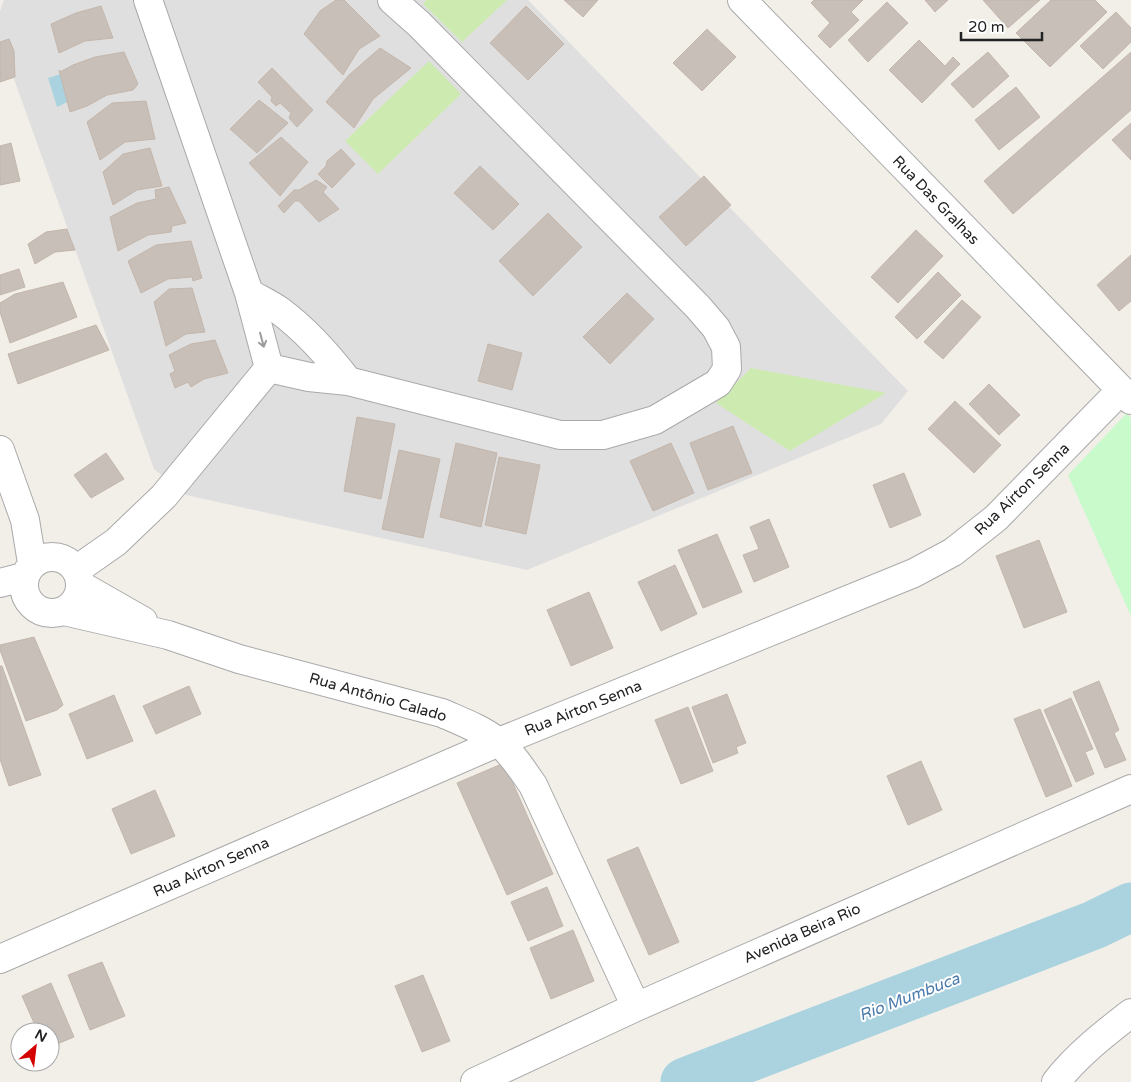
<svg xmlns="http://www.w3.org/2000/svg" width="1131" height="1082" viewBox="0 0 1131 1082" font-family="'Varela Round',sans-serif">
  <rect width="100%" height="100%" fill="#f2efe9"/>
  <!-- residential -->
  <path fill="#e0dfdf" d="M4,0h524l380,391 -27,33 -354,146 -341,-75 -32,-26 -154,-429v-29z"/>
  <!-- grass -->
  <path fill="#cdebb0" d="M426,0h81l-45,42 -39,-38z
    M429,61l32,33 -83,80 -33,-33z
    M751,368l135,25 -96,58 -74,-48z"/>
  <!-- park -->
  <path fill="#c8facc" d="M1127,413l4,5v198l-63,-141z"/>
  <!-- water -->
  <path fill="#aad3df" d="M64,73l8,27 -15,7 -9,-29z"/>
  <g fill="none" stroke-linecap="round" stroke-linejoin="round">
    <!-- river -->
    <path stroke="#aad3df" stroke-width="49" d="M685,1082l409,-157 37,-18"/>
  </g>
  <!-- building -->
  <path fill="#c7bfb8" stroke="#c4b6ab" d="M336,0h8l36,36 -21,13 -16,26 -39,-41 16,-23z
    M564,0h34l-15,17z
    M814,0h49l-12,12 8,8 -29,28 -12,-12 12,-13 -19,-20z
    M925,0h23l-13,12z
    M983,0h57l-32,28z
    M1051,0h44l12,12 -57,55 -34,-34z
    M887,2l21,21 -40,39 -20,-22z
    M101,6l12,32 -28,3 -26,12 -8,-29 25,-11z
    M526,6l38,38 -36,36 -38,-37z
    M1116,12l15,16v14l-28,27 -23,-23z
    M707,29l29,28 -34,34 -29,-28z
    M9,39l5,12 1,26 -15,5v-40z
    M919,40l26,26 8,-9 7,7 -38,39 -33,-33z
    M380,48l31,20 -38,31 -19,29 -28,-26 23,-27z
    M124,52l14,32 -5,6 -26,5 -20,11 -17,6 -11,-42 1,2 13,-7 22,-8z
    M988,52l21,24 -36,32 -22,-24z
    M1131,52v58l-118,104 -29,-33z
    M272,68l41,42 -16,17 -8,-9 2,-5 -11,-10 -4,3 -5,-5 1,-4 -14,-15z
    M1016,87l24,30 -41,33 -24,-30z
    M259,100l29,23 -31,30 -27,-24z
    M146,101l9,38 -30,3 -25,18 -13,-38 25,-19z
    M1131,123v37l-19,-20z
    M281,137l27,25 -28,34 -31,-33z
    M11,143l9,38 -20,4v-39z
    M150,148l12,38 -25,4 -24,15 -10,-33 20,-18z
    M341,149l14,15 -23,24 -14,-14 8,-8 1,-5z
    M480,166l39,38 -26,26 -39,-37z
    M704,176l27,29 -45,41 -27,-29z
    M316,180l11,7 -4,5 16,17 -20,13 -20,-21h-4l-11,12 -6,-7 16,-16h5z
    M169,187l17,36 -14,3 -1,6 -23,3 -30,16 -8,-34 27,-14 19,-4 -1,-9z
    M548,213l34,34 -49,49 -34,-35z
    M67,229l8,21 -20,2 -20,12 -7,-20 18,-12z
    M916,230l27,26 -45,47 -27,-26z
    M191,241l11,37 -9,3 -1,-4 -24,2 -27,14 -13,-32 28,-16z
    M1131,255v46l-12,10 -22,-26z
    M19,269l6,18 -25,8v-20z
    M938,272l23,23 -44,44 -22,-22z
    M63,282l14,35 -67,26 -10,-31v-9l15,-9z
    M192,288l13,44 -19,2 -20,12 -12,-44 15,-13z
    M627,293l27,26 -44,45 -27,-27z
    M962,300l19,17 -38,42 -19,-17z
    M96,325l13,25 -91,34 -10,-30z
    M215,340l13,33 -24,6 -13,8 -3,-5 -13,6 -5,-14 5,-3 -6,-16 22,-11z
    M488,344l34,9 -10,37 -34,-9z
    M989,384l31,31 -21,20 -30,-31z
    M955,401l46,44 -27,28 -46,-44z
    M357,417l38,7 -14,75 -37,-8z
    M733,426l19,47 -44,17 -18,-47z
    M456,443l41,10 -16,74 -41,-10z
    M671,443l23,50 -41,18 -23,-50z
    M399,450l41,9 -17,79 -41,-9z
    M106,453l18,26 -33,19 -17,-23z
    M499,457l41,8 -14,69 -41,-9z
    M904,473l17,42 -31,13 -17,-43z
    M769,519l20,48 -35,15 -11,-27 16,-6 -9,-22z
    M717,534l25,58 -39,16 -25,-58z
    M1039,540l28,72 -43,16 -28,-72z
    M675,565l22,49 -36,17 -23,-49z
    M589,592l24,56 -42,18 -24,-56z
    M34,637l29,68 -6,5 -31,11 -26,-71v-5z
    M0,666h2l39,109 -32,11 -9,-27z
    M1099,681l20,49 -5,3 12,27 -21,8 -32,-76z
    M189,686l12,28 -45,20 -13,-28z
    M727,694l19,49 -10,4 2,6 -25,10 -21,-56z
    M114,695l19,46 -46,18 -18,-45z
    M1071,698l22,51 -8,3 9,22 -18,8 -32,-72z
    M688,707l25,64 -32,13 -26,-64z
    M1040,709l32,77 -26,11 -32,-78z
    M921,761l21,49 -34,15 -21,-49z
    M504,763l49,111 -46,21 -50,-112z
    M155,790l20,46 -44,18 -19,-45z
    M638,847l41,95 -30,13 -42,-95z
    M547,887l16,39 -35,15 -17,-39z
    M573,930l21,51 -43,18 -21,-51z
    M102,962l23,54 -35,14 -22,-55z
    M423,975l27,66 -28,11 -27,-66z
    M51,983l23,54 -24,10v-15h-12l-16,-36z"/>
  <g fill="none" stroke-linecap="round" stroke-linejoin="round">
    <!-- minor casing -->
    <g stroke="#a9a9a9" stroke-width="30">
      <path id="minor" d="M148,0l101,293 20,75 40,9 39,4 212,54h43l52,-15 63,-37 9,-14 -1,-22 -10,-19 -18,-21 -279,-283 -27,-24
        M742,0l389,400
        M249,293c10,6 21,11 31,18 27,20 48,44 68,70
        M0,450l25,70 7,43
        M24 585a28 28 0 1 1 56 0a28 28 0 1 1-56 0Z
        M76,570l40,-28 48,-46 105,-128
        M0,583l23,-6
        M80,585l63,36
        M64,611l104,24 71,24 203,54c18,8 40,16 56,29 14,11 25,29 35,43l103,222
        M0,959l499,-217 415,-169 39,-21 43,-34 125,-128
        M475,1082l161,-75 495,-218
        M1056,1082c21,-27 48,-48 75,-69"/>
    </g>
    <!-- minor -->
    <use href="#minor" stroke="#fff" stroke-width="28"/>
  </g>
  <!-- one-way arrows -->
  <defs><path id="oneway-shaft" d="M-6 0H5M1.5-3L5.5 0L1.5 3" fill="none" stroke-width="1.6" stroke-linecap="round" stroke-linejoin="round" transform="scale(1.25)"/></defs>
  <use stroke="#9c9c9c" href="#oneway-shaft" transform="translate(262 340) rotate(75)"/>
  <g text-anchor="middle" stroke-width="4" stroke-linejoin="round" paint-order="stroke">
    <!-- street labels -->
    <g font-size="15" fill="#222" stroke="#fff">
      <text transform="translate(936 200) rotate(46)" y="5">Rua Das Gralhas</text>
      <text transform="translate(1022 489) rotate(-44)" y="5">Rua Aírton Senna</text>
      <text transform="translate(378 697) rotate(16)" y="5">Rua Antônio Calado</text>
      <text transform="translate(583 708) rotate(-22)" y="5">Rua Aírton Senna</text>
      <text transform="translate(211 867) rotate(-24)" y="5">Rua Aírton Senna</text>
      <text transform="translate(802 933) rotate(-24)" y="5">Avenida Beira Rio</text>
    </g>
    <!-- water labels -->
    <g font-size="16" font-style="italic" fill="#4a7aab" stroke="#fff">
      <text transform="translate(909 996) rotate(-21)" y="6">Rio Mumbuca</text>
    </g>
  </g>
  <!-- north arrow -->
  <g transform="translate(35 1047) rotate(28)"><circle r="24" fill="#ffffff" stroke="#a7a7a7"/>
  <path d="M0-4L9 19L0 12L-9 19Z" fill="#d40000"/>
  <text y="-8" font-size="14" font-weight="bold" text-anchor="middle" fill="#222222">N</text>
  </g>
  <!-- scale -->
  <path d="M961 32v8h81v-8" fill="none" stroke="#222222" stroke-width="2.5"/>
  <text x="968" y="32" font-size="15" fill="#222222" stroke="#ffffff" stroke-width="4" paint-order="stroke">20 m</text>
</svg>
